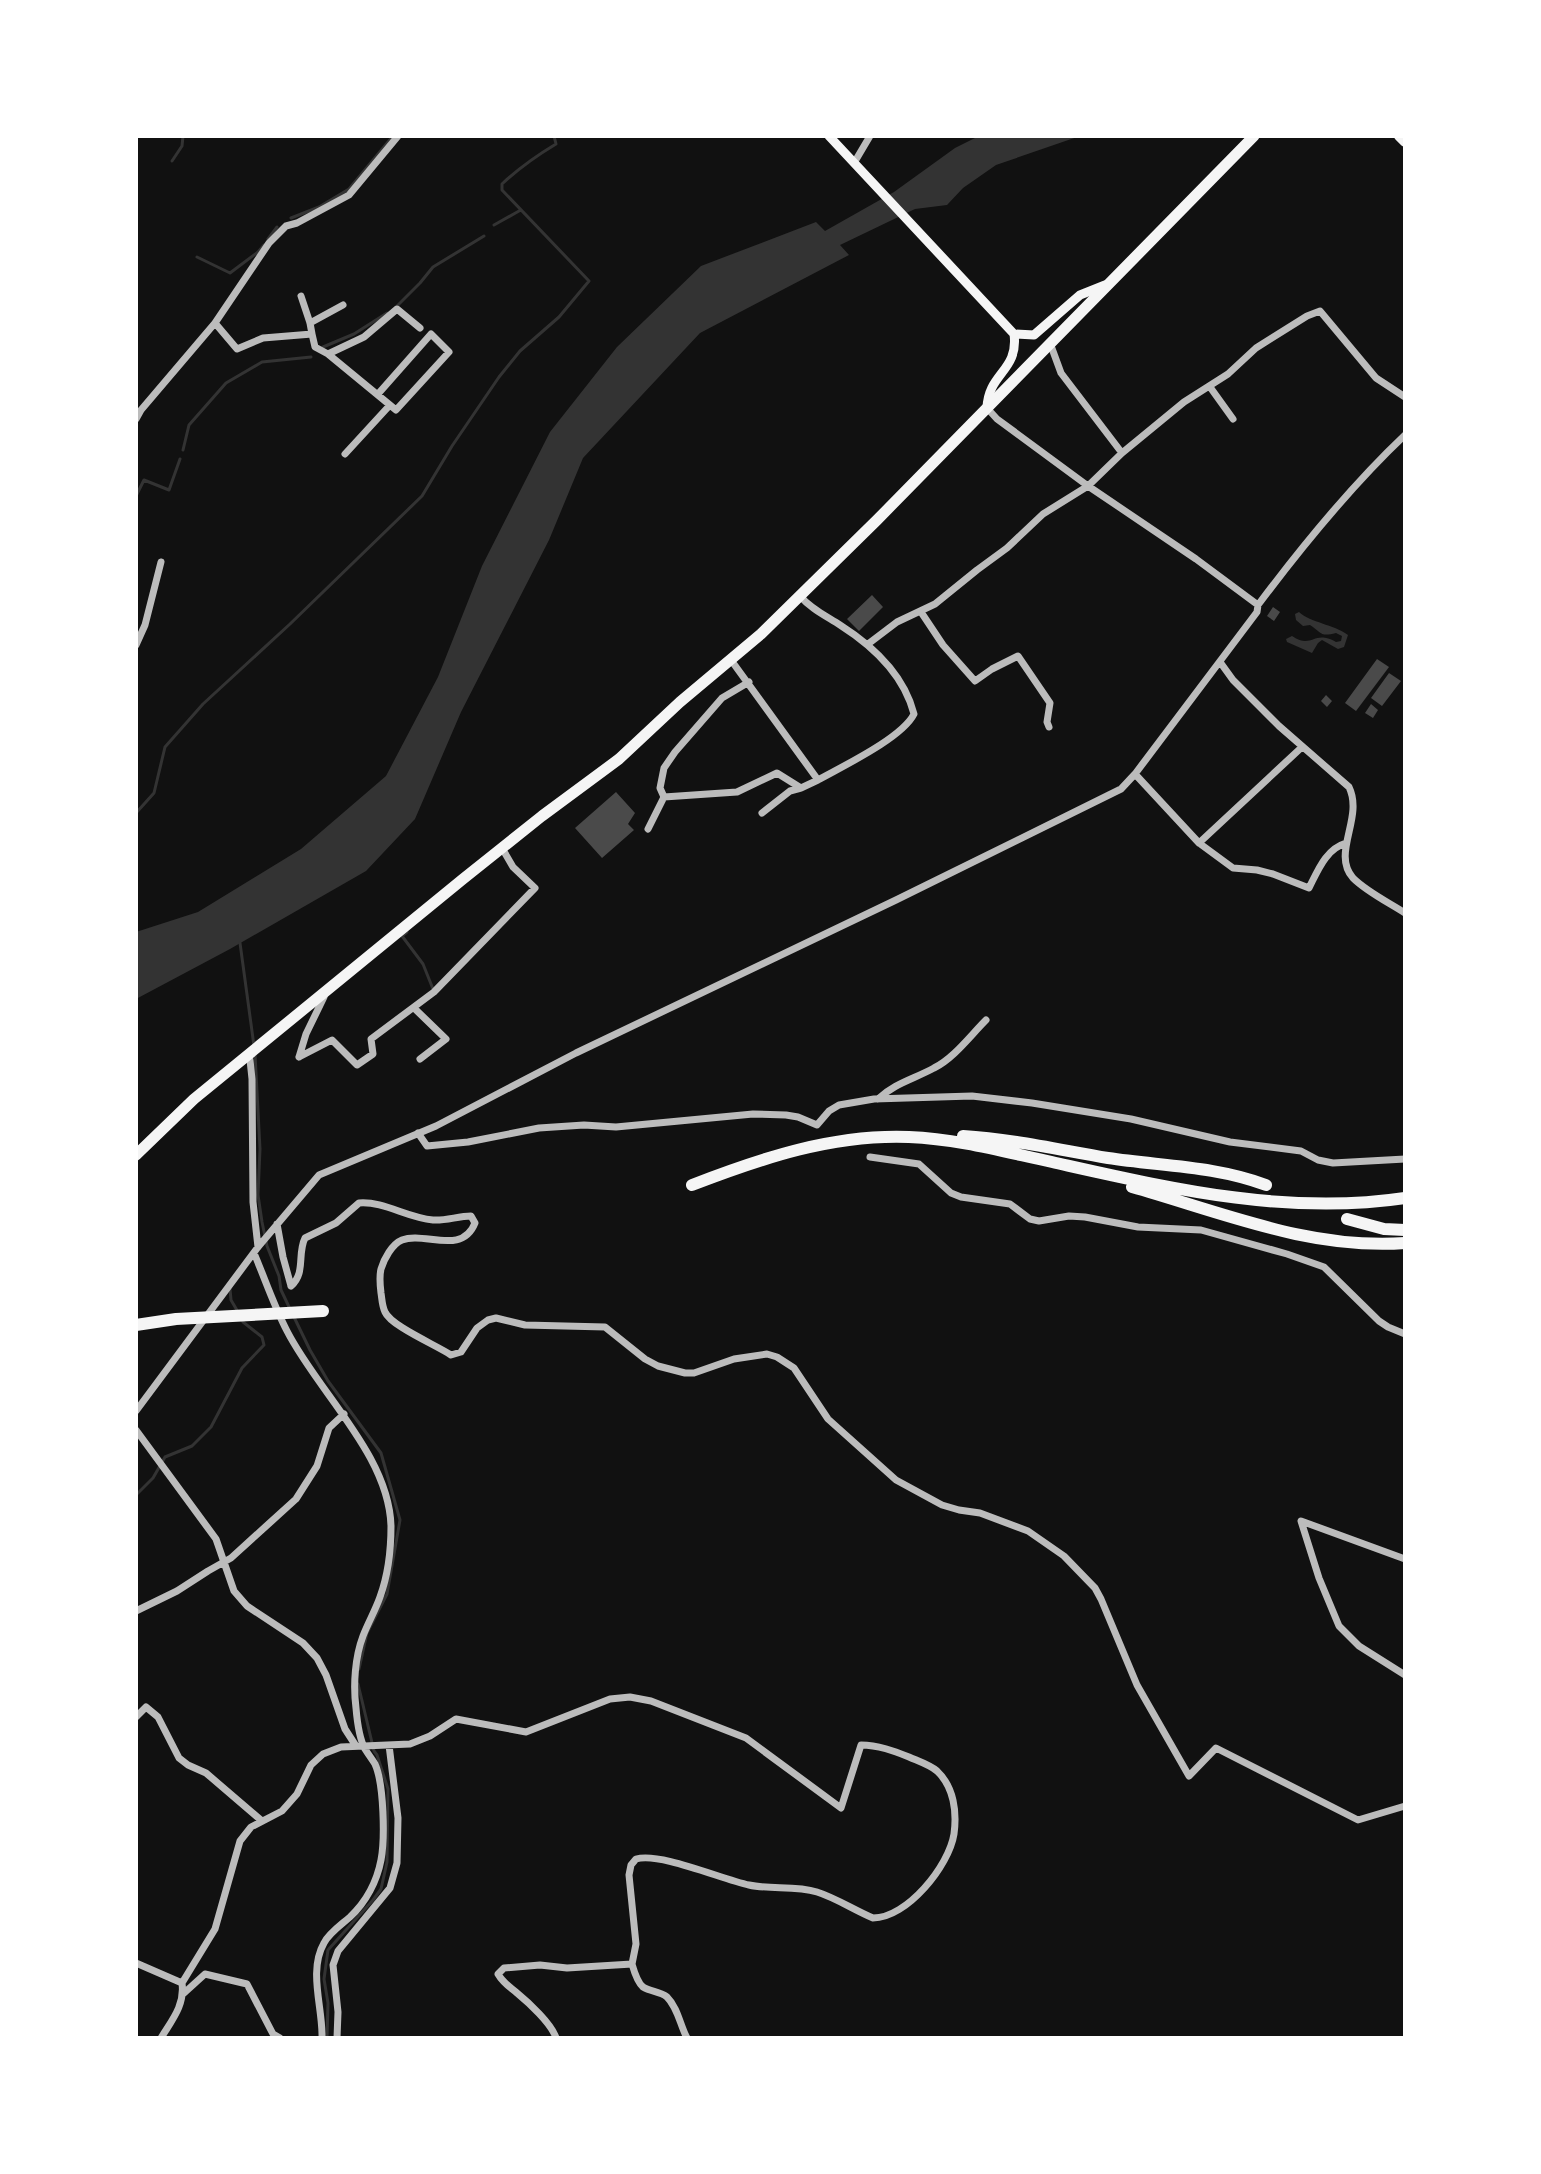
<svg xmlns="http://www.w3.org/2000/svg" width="1541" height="2174" viewBox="0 0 1541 2174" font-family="'Public Sans',sans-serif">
  <rect width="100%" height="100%" fill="#111"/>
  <!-- water -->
  <path fill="#333" d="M979,136h101l-84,29 -33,23 -16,17 -32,4 -75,36 9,10 -149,78 -117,125 -34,82 -88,172 -46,107 -49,52 -136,78 -94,50v-67l62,-20 103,-63 85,-73 52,-99 44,-111 68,-134 67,-85 84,-81 115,-44 9,9 69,-39 61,-44z
    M1299,612c12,11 34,12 49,23l-4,12 -6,2 -16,-9 -4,3 -6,10 -25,-11 -1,-3 6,-3c21,14 21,-7 44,6l5,-1 1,-5 -6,-3c-16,4 -14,0 -26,-8l-7,1 -7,-6 -1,-6z"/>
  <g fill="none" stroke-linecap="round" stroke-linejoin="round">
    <!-- stream -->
    <path stroke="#333" stroke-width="3" d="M172,161l10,-15 1,-10
      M291,218l28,-11 30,-18 44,-53
      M494,225l25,-14
      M268,239l9,-12
      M197,257l33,16 28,-21 6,-7
      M396,307l24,-24 13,-16 51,-31
      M323,347l31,-13 33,-21
      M183,450l6,-25 37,-42 36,-21 49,-5
      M136,496l8,-16 25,10 11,-31
      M136,813l18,-20 11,-46 38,-43 87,-80 132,-128 30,-50 47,-69 21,-26 39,-34 30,-36 -87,-91v-6c17,-16 34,-28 54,-40l-2,-8
      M407,932l-5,4 21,28 10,25
      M240,943l14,103
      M255,1054l5,95 -2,46 4,27 5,24 12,30 2,14 9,19
      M230,1289l1,11 7,12
      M293,1315l17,35 18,31 53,72 19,67 -13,74 -20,39 -8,36
      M136,1495l17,-17 12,-21 27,-11 19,-19 31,-59 22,-23 -2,-8 -19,-15 -2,-3
      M327,2038l1,-35 -4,-24 4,-29 45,-50 8,-11 6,-27 1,-73 -11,-34 -3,-4 -16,-67"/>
  </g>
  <!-- building -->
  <path fill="#4a4a4a" d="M872,595l11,12 -24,24 -12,-12z
    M1273,607l7,5 -6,9 -7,-5z
    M1377,659l12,8 -33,44 -11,-8z
    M1389,673l12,8 -19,25 -11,-8z
    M1326,695l6,6 -5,6 -6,-6z
    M1371,704l7,6 -5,8 -8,-5z
    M616,792l19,21 -7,11 6,6 -32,28 -27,-30z"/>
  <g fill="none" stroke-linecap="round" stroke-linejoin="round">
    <!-- minor -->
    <path stroke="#bcbcbc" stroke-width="7" d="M854,163l16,-27
      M215,323l22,26 26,-11 49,-4 -2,-11 -9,-27
      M310,323l33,-18
      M312,334l3,13 13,7 68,56 53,-58 -18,-18 -53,60
      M1050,343l11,30 61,80
      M328,354l36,-17 33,-28 23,19
      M1210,387l23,32
      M987,408l10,11 91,67 108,73 62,46
      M136,419l5,-9 74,-87 54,-80 17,-17 11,-3 52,-28 49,-59
      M345,454l45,-49
      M800,596c11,13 26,20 40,29 33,21 64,50 74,89 -12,24 -71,52 -96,66
      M921,612l22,33 32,36 17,-12 26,-13 32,47 -3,19 2,5
      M868,644l29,-22 38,-18 42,-34 30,-22 36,-34 45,-28 34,-33 62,-51 44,-28 28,-26 51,-32 13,-5 56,67 29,19
      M136,645l9,-20 16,-63
      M1220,662l13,18 46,46 70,61c15,31 -18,66 4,91 14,14 35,24 52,35
      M1135,774l64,69 34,25 24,2 16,4 36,14c9,-18 17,-39 37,-45
      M664,797l73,-5 40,-19 24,15 17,-8 -87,-120
      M762,813l28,-22 11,-3
      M648,829l16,-32 -4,-9 4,-20 11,-16 47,-54 27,-16
      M1199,843l103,-96
      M414,1008l32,31 -26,20
      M299,1057l33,-17 25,25 16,-11 -2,-15 63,-47 101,-104 -22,-21 -11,-19
      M299,1057l7,-23 18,-37 -1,-5
      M250,1060l2,19 1,123 5,45
      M878,1099c17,-16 36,-20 56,-31 20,-10 36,-32 52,-48
      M418,1133l9,13 41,-4 71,-14 45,-3 32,2 137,-13 33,1 12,2 19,8 12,-14 10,-6 35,-6 98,-3 60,7 99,16 99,23 71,9 17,9 15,3 72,-4
      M870,1157l49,7 32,29 10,4 49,7 20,15 9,2 30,-5 16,1 53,10 63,3 86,24 37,13 55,54 9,6 17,7
      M277,1224l6,33 8,29
      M254,1253c11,26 20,53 33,78 31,61 102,124 104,195 0,23 -3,49 -11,71 -5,14 -12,26 -17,39 -8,21 -10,49 -7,72 1,12 3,30 9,41 3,5 7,10 10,15 9,20 10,75 6,96 -4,21 -15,42 -31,57 -9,8 -21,16 -26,26 -16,28 -1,65 -2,95
      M291,1286c15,-13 6,-32 14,-48l31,-15 23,-20c25,-2 48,15 74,17 13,1 25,-4 38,-4l4,7c-13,33 -51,8 -73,17 -10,4 -18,19 -21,29 -2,8 -1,16 0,24 1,6 1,13 4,19 6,14 51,33 66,43l10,-3 16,-24 11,-8 8,-2 29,7 80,2 40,32 13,7 27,7h9l40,-14 33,-5 10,3 17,11 34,51 68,61 46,25 17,5 21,3 48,18 36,25 31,32 6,11 36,86 52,91 27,-28 142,72 47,-14
      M136,1411l122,-164 61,-72 117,-49 140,-73 320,-153 225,-111 14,-15 122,-162 1,-7c45,-60 92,-118 147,-170
      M136,1430l80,109 18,52 13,15 56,37 14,15 9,17 19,54 11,17
      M1405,1559l-104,-38 18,57 20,48 20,20 46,29
      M136,1611l41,-20 31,-20 23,-13 65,-59 21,-33 12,-38 15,-14
      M136,1717l10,-10 12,10 21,41 9,7 18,8 56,48
      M136,1963l46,20
      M183,1994l22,-20 42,10 26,50 7,4
      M161,2038c11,-18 24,-33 21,-55l33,-54 25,-88 11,-14 31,-16 15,-17 14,-29 12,-11 18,-7 69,-3 20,-8 26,-17 70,13 84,-33 20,-2 21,4 95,37 95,70 20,-63c17,0 33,6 48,12 9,4 21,8 28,14 17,16 20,41 17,63 -5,32 -47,84 -81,84 -19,-8 -37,-20 -56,-26 -22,-7 -46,-2 -68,-7 -28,-6 -89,-33 -113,-26l-5,6 -2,10 7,69 -4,20
      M337,2038l1,-26 -5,-47 5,-14 52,-63 7,-25 1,-45 -9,-73
      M556,2038c-4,-14 -28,-36 -39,-45 -7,-6 -14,-10 -19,-19l6,-6 36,-3 27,3 65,-4c2,7 5,18 11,23 8,5 17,4 24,10 11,11 13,28 20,41"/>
    <!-- secondary -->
    <path stroke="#f5f5f5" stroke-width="9" d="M829,136l185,198c5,37 -26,39 -27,74
      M1014,334l20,1 46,-40 25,-10"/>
    <!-- primary -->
    <path stroke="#f5f5f5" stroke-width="10" d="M1399,136l6,6"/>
    <!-- trunk -->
    <path stroke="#f5f5f5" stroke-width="11" d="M136,1155l58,-56 269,-220 79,-63 77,-57 61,-57 81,-68 116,-114 377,-384"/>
    <!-- motorway -->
    <path stroke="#f5f5f5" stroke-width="12" d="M963,1136c49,3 97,14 145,22 53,8 108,8 158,27
      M692,1185c70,-27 141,-51 217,-48 49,2 96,15 143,25 117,26 233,54 353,36
      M1132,1187c89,25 178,63 273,56
      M1347,1219l37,10 21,1
      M136,1325l40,-6 147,-8"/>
  </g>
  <!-- border -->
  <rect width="1541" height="2174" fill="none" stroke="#ffffff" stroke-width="276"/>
</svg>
